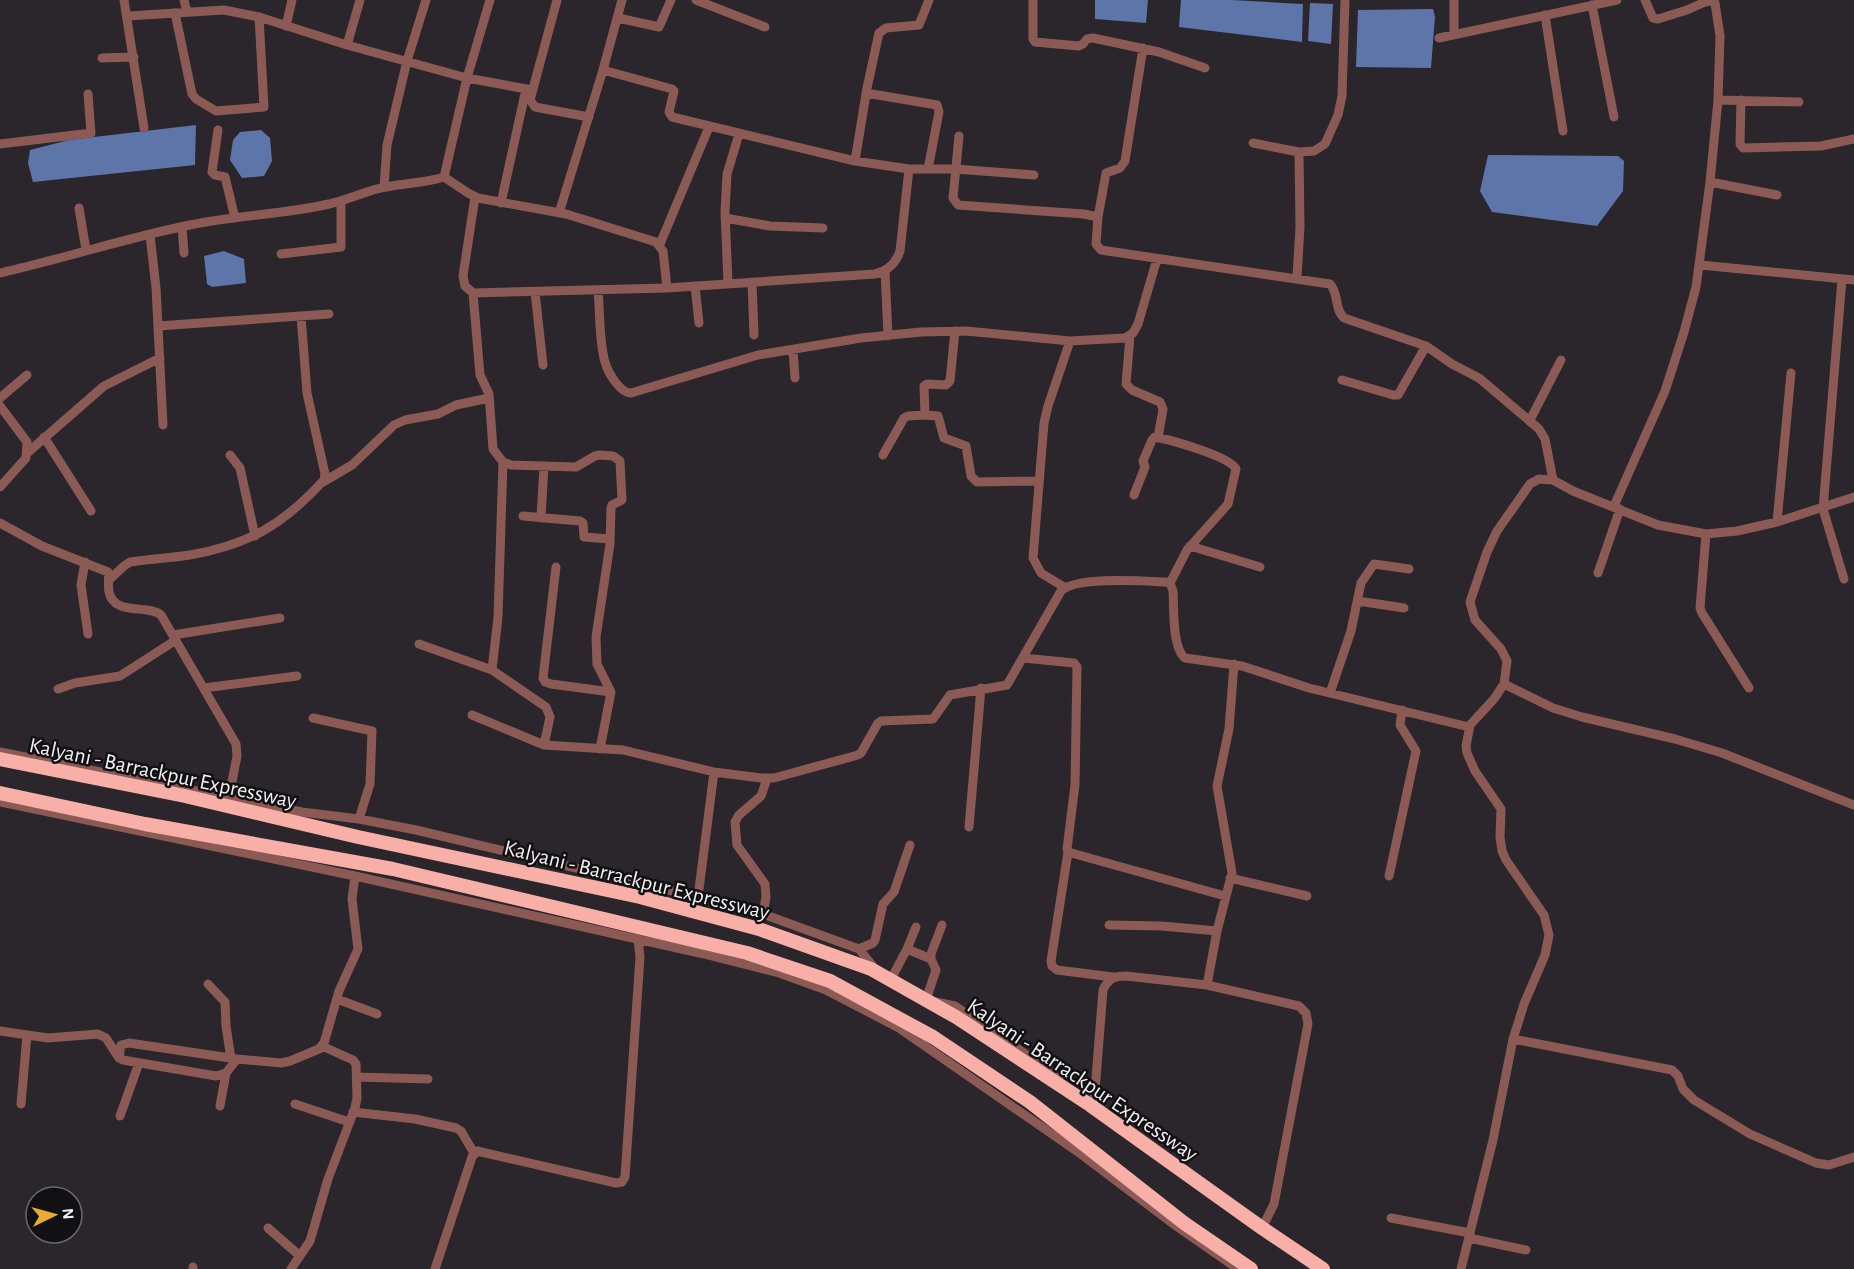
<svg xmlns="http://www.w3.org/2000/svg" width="1854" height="1269" viewBox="0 0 1854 1269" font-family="'Alegreya Sans',sans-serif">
  <rect width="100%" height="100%" fill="#2a262b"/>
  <!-- water -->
  <path fill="#5d75a8" d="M1095,0h53l-2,23 -51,-4z
    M1181,0h51l71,4 -1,38 -123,-15z
    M1310,3l23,1 -2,40 -23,-3z
    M1433,9l2,8 -4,51 -75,-1 2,-57z
    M196,125l-1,40 -162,17 -5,-19 2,-13 39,-10z
    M261,130l9,8 2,23 -8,15 -22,2 -12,-18 3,-20 7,-8z
    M1488,155l130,1 6,5 -1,30 -26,35 -105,-14 -12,-21z
    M224,251l20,8 2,24 -34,4 -5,-3 -3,-28z"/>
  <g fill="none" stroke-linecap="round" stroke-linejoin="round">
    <!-- minor -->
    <path stroke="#8b5a55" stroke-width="9" d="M124,0l20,128
      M184,0l3,12
      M557,0l-27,100 5,7 54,10
      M696,0l69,27
      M1033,0v39l2,3 44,4 4,-2 4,-5 6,-1 66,14 46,16
      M1592,5l22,112
      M175,13l17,81 4,5 20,12 48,-4 -5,-90
      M1545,15l18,116
      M128,16l96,-6 35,7 88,28 120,33 65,12
      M618,18l41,9 12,-27
      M286,26l6,-26
      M1454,35v-35
      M1439,38l178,-38
      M347,45l13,-45
      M102,58l32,-1
      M603,70l69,19 2,2 -5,21 3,5 183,44 54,8h46l79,6
      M866,93l71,12 2,7 -11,57
      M1718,100l81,2
      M1741,100l-1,44 3,4 78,-2 33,-7
      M218,130l-6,42 3,3 10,2 10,41
      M959,136l-6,62 5,7 126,9 14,3 -2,27 5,6 229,34c9,9 4,25 14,34l82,28 26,18 27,14 60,51 6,10 8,41
      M1253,143l46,9 15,-1 11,-7 13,-29 4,-19 3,-96
      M0,144l91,-11 -3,-39
      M855,161l12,-73 12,-55 7,-5 33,-3 10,-25
      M444,177l24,16 10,5 88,16 90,28 7,9 4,37
      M1710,182l67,13
      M384,187l3,-42 20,-84 19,-61
      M475,197l-12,79 2,10 8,7 194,-5 208,-14c13,-3 21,-11 25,-23l9,-82
      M501,203l25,-114
      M79,208l7,42
      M559,213l44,-143 19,-70
      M1098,217l8,-44 14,-5 5,-7 18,-113
      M725,218l45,8 53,2
      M182,227l2,26
      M150,235l6,53 7,137
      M660,244l49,-117
      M281,254l60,-7v-46
      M1700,265l154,15
      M885,271l3,65
      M0,273c62,-14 123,-34 185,-47 48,-11 97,-11 144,-22 20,-4 38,-14 57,-17 19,-4 40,-4 58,-10l23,-99 23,-78
      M1297,277l3,-50 -1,-75
      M1842,279l-19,230 21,70
      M752,282l2,53
      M728,283l-3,-71 2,-38 12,-40
      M695,286l4,37
      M598,290c2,22 1,52 7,72 3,11 15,31 26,31l127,-38 103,-17 60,-6 45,-1 104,10 55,-3 8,-5 5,-9 19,-65
      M535,292l8,73
      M473,293l7,82 9,19 4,55 10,13 8,3 65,2 19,-11 5,-1 13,1 7,5 2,39 -10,5 -1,3 -1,36 -14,93 1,27 14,28 -11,57
      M158,326l171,-12
      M955,331l-5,50 -4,4 -19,-1 -3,2 1,29 13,1 6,22 22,8 5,30 6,6 61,-1
      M1130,336l-4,48 6,6 28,12 3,7 -5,29
      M793,350l2,28
      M1342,380l51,15h5l28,-49
      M0,398l27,-23
      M0,406l27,36 -1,16 -26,29
      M1530,420l31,-60
      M44,437l47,74
      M26,454l78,-68 56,-28
      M230,455l10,13 15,68
      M883,455l21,-37 4,-2 17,-1
      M323,482l29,-17 42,-40 11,-5 33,-6 18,-9 33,-7
      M1134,495l11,-28 -2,-6 9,-21 3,-3c16,3 74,19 81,32l-8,35 -41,46 -17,33
      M1614,506l51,-115 19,-59 12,-45 14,-105 8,-82 2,-64 -5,-33 -4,-2 -6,1 -18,8 -29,9 -5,-1 -8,-18
      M523,516l57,5 3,2 1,14 26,2
      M541,518l3,-52
      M1777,522l14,-149
      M0,523l42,23 66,26c1,7 0,14 1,20 5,24 38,12 52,23l75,129 1,12 -8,41
      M1706,534l-6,74 2,5 47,75
      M1190,546l70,21
      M85,562l-4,23 7,49
      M556,567l-13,111 2,4 6,2 60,8
      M1598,573l22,-64
      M109,580l15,-14 6,-4c20,-3 40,-4 60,-7 59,-10 94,-31 134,-75l1,-6 -18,-81 -6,-77
      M1064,587l-23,-14 -8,-15 11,-135 4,-17 22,-65
      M1358,601l46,7
      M173,635l107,-17
      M419,644l73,26 54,37 4,10 -6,28
      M1023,658l51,5 3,4 -2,118 -8,64 1,3 157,44
      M492,670l6,-53 5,-155
      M1504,684l49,24 29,9 93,22 47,14 132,52
      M204,688l93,-12
      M58,689l17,-6 45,-7 56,-36
      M1330,693l21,-62 10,-48 13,-19 35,5
      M472,715l72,30 79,5 91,22 47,6h13l84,-23 3,-2 17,-30 3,-2 52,-2 17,-24 57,-10 54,-94c15,-15 82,-10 104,-9l5,1 3,8c1,16 -1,57 12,67l57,8 67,22 160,39
      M313,718l59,13 -2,53 -11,35
      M0,752l302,60 57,7 57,11 282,67 65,17 96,35 17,21
      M0,802l355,74 349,78 75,19 47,17 73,38 179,124 94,71 66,46
      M969,827l12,-139
      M1068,852l-17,109 1,5 5,4 56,7
      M1389,876l27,-125 -16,-26 2,-15
      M1230,878l77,18
      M698,897l16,-125
      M763,914l3,-17 -1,-13 -28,-39 -2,-23 4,-7 22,-19 6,-17
      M942,925l-11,29v5l5,11 -10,30 29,6 104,71
      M1109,925l53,1 55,5
      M859,949l14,-6 2,-3 8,-36 11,-12 16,-47
      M907,949l24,10
      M891,979l16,-30 9,-22
      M208,984l17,18 1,24 5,33
      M1207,985l10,-54 15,-58 -15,-87 12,-57 5,-65
      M337,999l40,15
      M0,1031l48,7 50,-4 8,4 13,20 4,2 93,16 10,-3 11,-14
      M1513,1039l159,31 6,6 5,13 11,11 56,34 66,29 13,2 25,-8
      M119,1058l2,-13 8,-2 108,16 44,4 9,-2 29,-12 5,-6 15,-52 19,-42 -6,-50 3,-23
      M357,1077l71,2
      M21,1104l6,-69
      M295,1104l54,18
      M1090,1105l4,-5 1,-9 8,-101c5,-11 11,-14 23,-14l81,9 92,21 7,7 2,11 -34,180 -12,24
      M220,1106l6,-33
      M353,1112l62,7 41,9 5,3 13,22
      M120,1116l19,-53
      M1391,1218l79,15
      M268,1228l32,28
      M1469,1238l57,12
      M193,1269v-2
      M291,1269l19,-28 18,-62 27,-71 2,-10 -1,-34 -3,-4 -31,-14
      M435,1269l37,-112 5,-6 139,32 6,-1 3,-5 15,-220 -2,-18
      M1461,1269l32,-129 20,-101 11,-35 21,-49 4,-20 -5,-20 -38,-55 -4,-9 -2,-14 1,-28 -26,-38 -8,-18 -1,-7 4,-21 24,-26 10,-15 3,-23 -6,-12 -26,-29 -5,-18 17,-50 10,-21 33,-47 9,-5 14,1 20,11 85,34 48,9 31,-3 40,-9 77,-25"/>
    <!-- highway -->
    <path stroke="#f8afa7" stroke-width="14" d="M0,759l185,37 173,41 282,60 119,32 112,40 85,48 134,88 172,123 61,41
      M0,793l145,31 248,45 354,84 83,28 103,56 97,65 154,121 67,46"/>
  </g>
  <g text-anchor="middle" stroke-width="5" stroke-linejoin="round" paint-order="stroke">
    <!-- street labels -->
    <g font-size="22" fill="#f3f0f4" stroke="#111012">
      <text transform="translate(163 772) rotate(12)" y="8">Kalyani - Barrackpur Expressway</text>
      <text transform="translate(637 879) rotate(14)" y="8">Kalyani - Barrackpur Expressway</text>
      <text transform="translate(1083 1079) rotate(34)" y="8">Kalyani - Barrackpur Expressway</text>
    </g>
  </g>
  <!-- north arrow -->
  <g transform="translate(54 1215) rotate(85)"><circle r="28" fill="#111012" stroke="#6b6a6c" stroke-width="1.5"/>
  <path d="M0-4.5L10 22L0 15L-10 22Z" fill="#e7ac36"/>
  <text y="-9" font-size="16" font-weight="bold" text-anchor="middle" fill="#f3f0f4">N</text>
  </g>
</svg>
